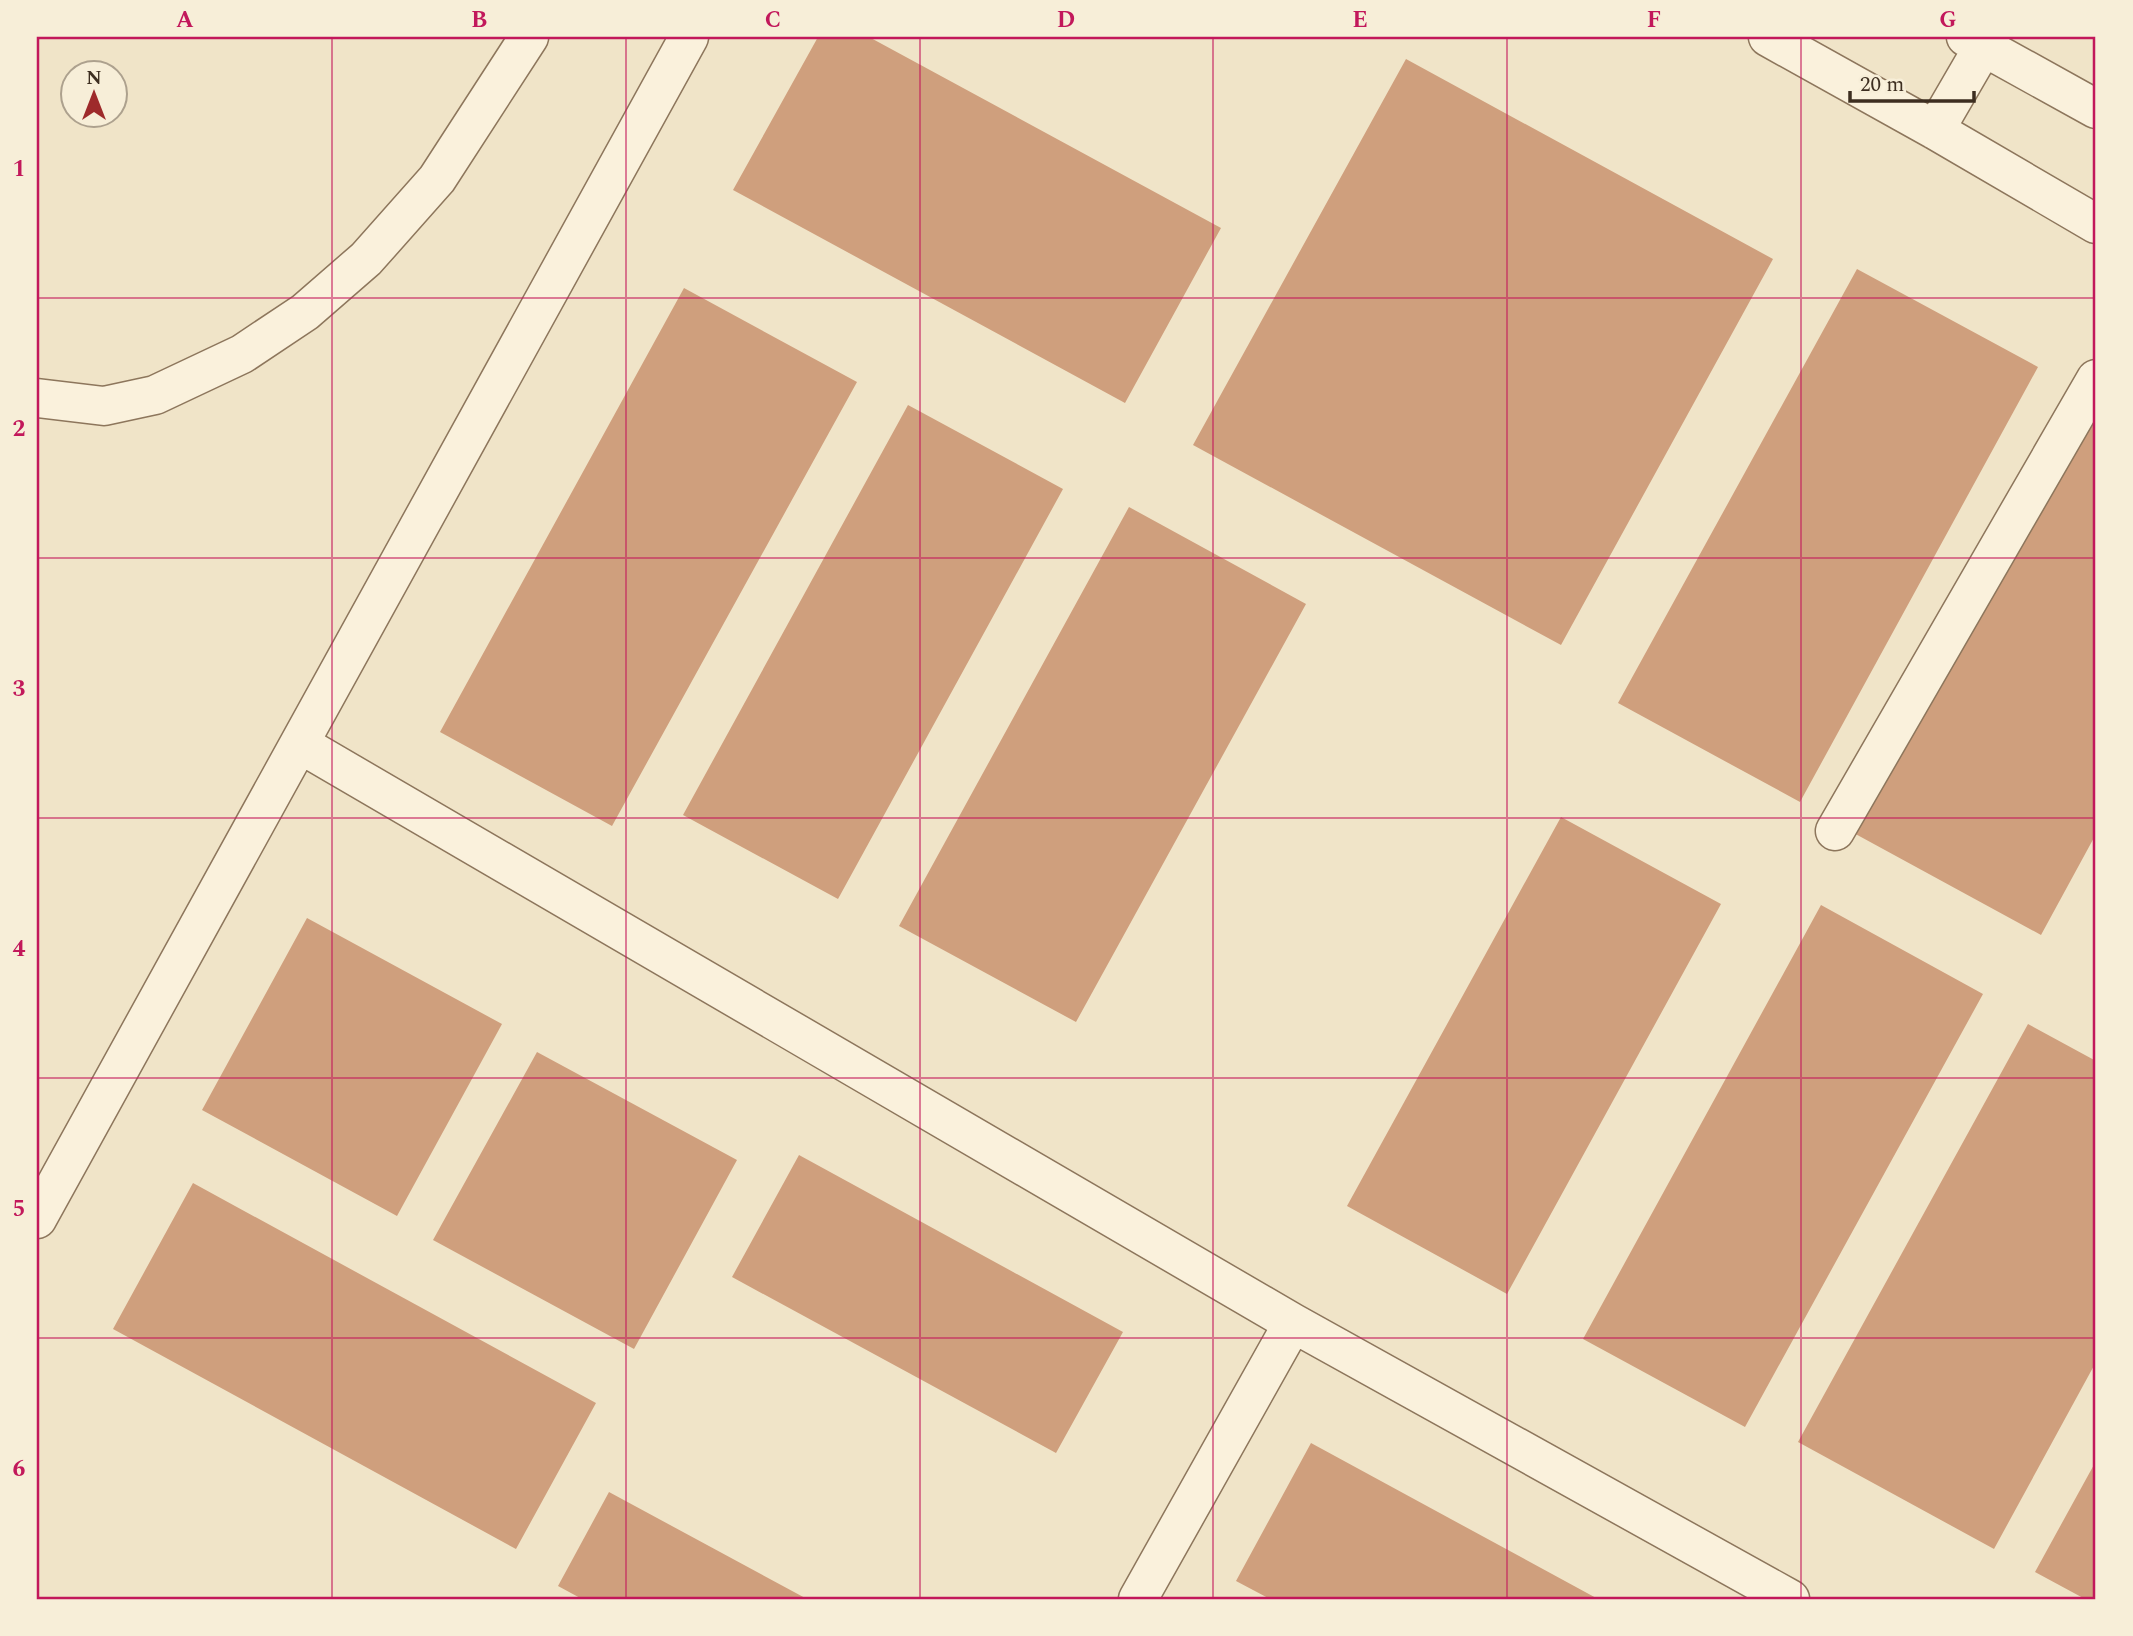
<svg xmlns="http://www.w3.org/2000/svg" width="2133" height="1636" viewBox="0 0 2133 1636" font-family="Spectral,serif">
  <rect width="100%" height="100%" fill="#f0e4c8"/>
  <!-- building -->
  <path fill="#cf9f7d" d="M818,37h51l352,191 -96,175 -392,-213z
    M1406,59l367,200 -212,386 -368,-200z
    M1857,269l181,98 -238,435 -182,-99z
    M684,288l173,94 -245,444 -172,-94z
    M2096,393v441l-55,101 -191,-104z
    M908,405l155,84 -225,410 -155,-84z
    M1129,507l177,97 -230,418 -177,-96z
    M1561,817l160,87 -214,390 -160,-88z
    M1821,905l162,89 -238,433 -162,-88z
    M307,918l195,106 -105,192 -195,-106z
    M2028,1024l68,37v301l-102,187 -196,-107z
    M537,1052l200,108 -103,189 -201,-109z
    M799,1155l324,177 -67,121 -324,-176z
    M193,1183l403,220 -80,146 -403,-220z
    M1311,1443l287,156h-328l-34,-18z
    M2096,1461v138h-11l-50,-27z
    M609,1492l198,107h-225l-24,-13z"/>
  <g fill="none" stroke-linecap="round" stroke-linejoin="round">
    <!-- minor casing -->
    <g stroke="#8d765c" stroke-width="41">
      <path id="minor" d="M1768,37l167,93 161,94
        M1966,37l130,72
        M1935,130l54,-93
        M37,398l67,8 51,-11 87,-41 63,-42 61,-53 71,-80 92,-142
        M300,744l993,579 497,276
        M1835,831l261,-452
        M37,1219l652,-1182
        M1138,1599l155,-276"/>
    </g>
    <!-- minor -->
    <use href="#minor" stroke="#faf1dc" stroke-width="38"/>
  </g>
  <!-- grid -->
  <path fill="none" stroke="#c2185b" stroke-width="2" stroke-opacity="0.55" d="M332,37v1562M626,37v1562M920,37v1562M1213,37v1562M1507,37v1562M1801,37v1562M37,298h2059M37,558h2059M37,818h2059M37,1078h2059M37,1338h2059"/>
  <!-- border -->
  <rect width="2133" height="1636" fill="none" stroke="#f7eed8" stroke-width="77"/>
  <!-- north arrow -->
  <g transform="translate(94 94)"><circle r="33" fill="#f7eed8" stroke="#ada18e" stroke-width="2"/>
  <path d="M0-5L12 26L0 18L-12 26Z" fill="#9e2a2b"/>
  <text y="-10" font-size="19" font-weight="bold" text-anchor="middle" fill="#3d2e20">N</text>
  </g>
  <!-- scale -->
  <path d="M1850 91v10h124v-10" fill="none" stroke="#3d2e20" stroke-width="3.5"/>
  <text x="1860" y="91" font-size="21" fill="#3d2e20" stroke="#f7eed8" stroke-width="5" paint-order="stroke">20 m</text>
  <rect x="38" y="38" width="2056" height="1560" fill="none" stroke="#c2185b" stroke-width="2.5"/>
  <g font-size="23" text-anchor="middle" font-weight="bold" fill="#c2185b">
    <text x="185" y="27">A</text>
    <text x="479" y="27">B</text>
    <text x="773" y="27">C</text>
    <text x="1066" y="27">D</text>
    <text x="1360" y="27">E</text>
    <text x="1654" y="27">F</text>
    <text x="1948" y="27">G</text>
    <text x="19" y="176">1</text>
    <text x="19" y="436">2</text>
    <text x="19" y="696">3</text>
    <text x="19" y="956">4</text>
    <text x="19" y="1216">5</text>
    <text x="19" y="1476">6</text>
  </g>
</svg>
